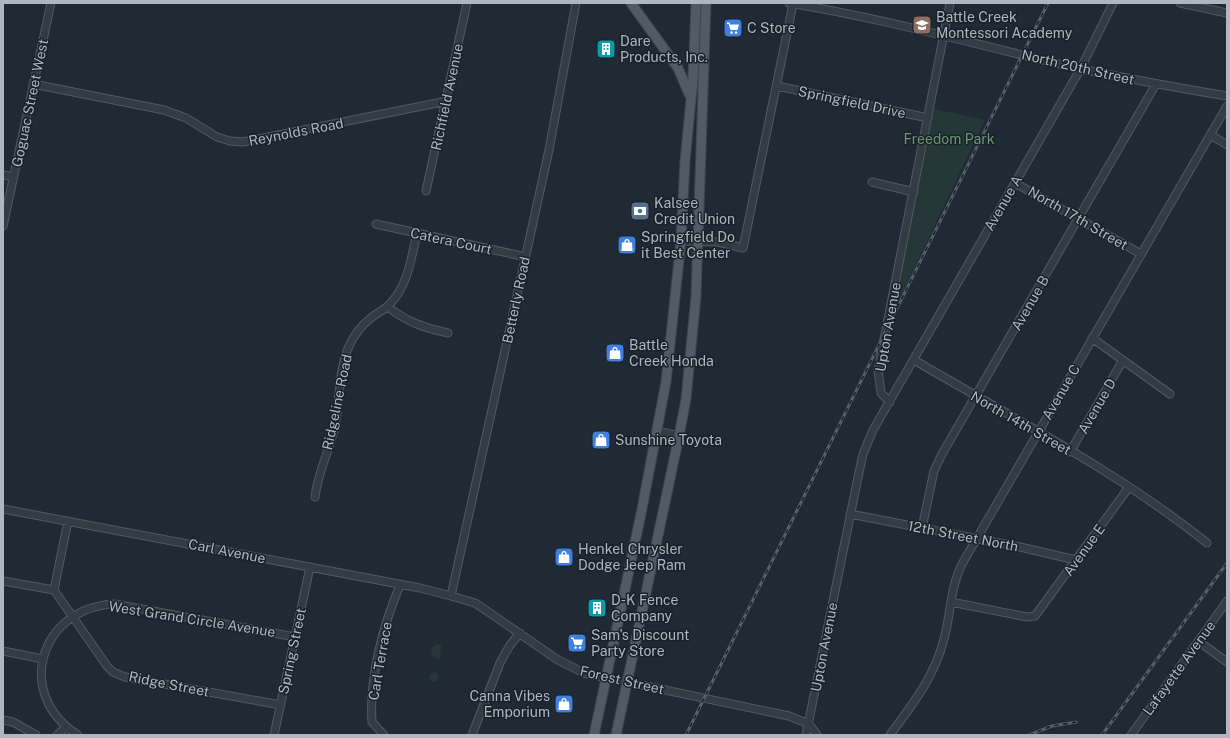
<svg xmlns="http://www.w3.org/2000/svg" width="1230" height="738" viewBox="0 0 1230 738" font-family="'Public Sans',sans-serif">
  <rect width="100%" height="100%" fill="#202a34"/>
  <!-- green -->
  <path fill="#253837" d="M931,108l54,12 -96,201z
    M437,644l4,1 -1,14 -5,-1 -4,-5 1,-6z
    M429.5 677a4.5 4.5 0 1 1 9 0a4.5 4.5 0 1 1-9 0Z"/>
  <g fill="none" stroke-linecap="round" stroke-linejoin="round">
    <!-- minor casing -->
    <g stroke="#515a63" stroke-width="9">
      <path id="minor" d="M789,3c99,16 195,44 292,66 49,10 97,19 146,27
        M1180,3l47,10
        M33,84l131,26 22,8 31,19 13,4 13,1 204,-41
        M777,86l151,32
        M1211,135l16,10
        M3,175l11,2
        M872,182l42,10
        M1015,183l126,71
        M426,191l41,-188
        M376,224l150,33
        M3,226l48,-223
        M681,241l37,1 25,6 50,-244
        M388,307c19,15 37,21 60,26
        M1092,338l78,56
        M914,360c99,58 203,111 293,183
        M890,402l-9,-9 -3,-23 72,-367
        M657,431l22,5
        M1070,452l53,-92
        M315,497c3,-25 14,-46 20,-70 5,-26 3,-56 14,-81 5,-11 13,-21 22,-28 6,-5 13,-8 18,-13 19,-19 22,-46 28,-72
        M3,509l417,79 31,8 24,7 12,8 71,49 26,13 205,43 20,8 8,11
        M850,514l170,33 56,13
        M922,528l12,-57 8,-17 214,-370
        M3,581l51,9 53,76 6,6 12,5 156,28
        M54,590l14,-69
        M451,596l98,-446 27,-147
        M951,602l76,15 8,-1 94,-129
        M1198,641l29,21
        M3,651l40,8
        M3,720l10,2 23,13
        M57,735l9,-8
        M78,735c-64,-40 -39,-127 36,-131l181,33
        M274,735l36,-168
        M384,735l-12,-13c-3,-45 11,-96 28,-137
        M472,735l28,-72 10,-18 10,-12
        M806,735l51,-253 6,-28 10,-24 208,-362 32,-65
        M890,735c22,-30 45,-59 54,-96 7,-25 6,-51 18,-75l265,-458
        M1131,735l96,-134"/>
    </g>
    <!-- major casing -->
    <g stroke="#3d454e" stroke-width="11">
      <path id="major" d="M631,3l47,65 11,26
        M594,735l47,-221 25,-132 15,-141 4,-80 8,-82 3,-76
        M616,735l63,-299 7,-37 10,-103 10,-293"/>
    </g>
    <!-- minor -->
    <use href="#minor" stroke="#333c45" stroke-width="7"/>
    <!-- major -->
    <use href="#major" stroke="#515b65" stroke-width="9"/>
    <!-- rail casing -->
    <g stroke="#55606c" stroke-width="3">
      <path id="rail" d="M686,735l362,-732
        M1029,735l23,-9 24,-4
        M1102,735l125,-172"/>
    </g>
    <!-- rail -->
    <use href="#rail" stroke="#192129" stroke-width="1.5" stroke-dasharray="4.5" stroke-linecap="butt"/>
  </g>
  <!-- icons -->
  <defs>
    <g id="school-square" transform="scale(1)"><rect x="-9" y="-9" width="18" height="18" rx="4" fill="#8d6e63" stroke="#192129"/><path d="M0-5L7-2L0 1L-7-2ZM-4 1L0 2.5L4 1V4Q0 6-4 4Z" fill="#fff"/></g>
    <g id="supermarket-square" transform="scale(1)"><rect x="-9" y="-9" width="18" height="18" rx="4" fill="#3f7fe0" stroke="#192129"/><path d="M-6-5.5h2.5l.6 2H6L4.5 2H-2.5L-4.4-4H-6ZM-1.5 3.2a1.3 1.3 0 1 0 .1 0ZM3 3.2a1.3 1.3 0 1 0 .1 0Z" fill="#fff"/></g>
    <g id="building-square" transform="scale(1)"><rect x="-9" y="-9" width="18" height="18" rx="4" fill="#0f9aa8" stroke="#192129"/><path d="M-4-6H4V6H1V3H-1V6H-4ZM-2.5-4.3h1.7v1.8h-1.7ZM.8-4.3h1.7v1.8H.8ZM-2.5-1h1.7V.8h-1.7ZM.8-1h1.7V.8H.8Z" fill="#fff"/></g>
    <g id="bank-square" transform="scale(1)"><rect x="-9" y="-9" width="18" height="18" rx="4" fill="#5c6f8a" stroke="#192129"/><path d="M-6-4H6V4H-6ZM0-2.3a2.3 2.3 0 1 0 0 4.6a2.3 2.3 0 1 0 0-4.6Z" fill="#fff"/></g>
    <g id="shop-square" transform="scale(1)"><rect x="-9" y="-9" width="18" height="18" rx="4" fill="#3f7fe0" stroke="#192129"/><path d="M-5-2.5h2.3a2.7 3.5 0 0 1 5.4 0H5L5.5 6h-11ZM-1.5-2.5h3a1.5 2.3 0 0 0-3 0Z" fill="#fff"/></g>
  </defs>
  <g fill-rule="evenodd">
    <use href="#school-square" x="922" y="25"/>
    <use href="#supermarket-square" x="733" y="28"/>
    <use href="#building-square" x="606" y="49"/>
    <use href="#bank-square" x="640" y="211"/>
    <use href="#shop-square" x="627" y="245"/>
    <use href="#shop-square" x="615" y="353"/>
    <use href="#shop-square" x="601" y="440"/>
    <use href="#shop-square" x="564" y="557"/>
    <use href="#building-square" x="597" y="608"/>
    <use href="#supermarket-square" x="577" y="643"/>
    <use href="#shop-square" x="564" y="704"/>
  </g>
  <g text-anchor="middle" stroke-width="3" stroke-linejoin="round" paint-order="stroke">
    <!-- poi labels -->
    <g font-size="14" fill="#adb7c2" stroke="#192129" text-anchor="start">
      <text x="936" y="22">Battle Creek<tspan x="936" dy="16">Montessori Academy</tspan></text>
      <text x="747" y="33">C Store</text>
      <text x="620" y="46">Dare<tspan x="620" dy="16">Products, Inc.</tspan></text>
      <text x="654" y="208">Kalsee<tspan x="654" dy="16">Credit Union</tspan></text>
      <text x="641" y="242">Springfield Do<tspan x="641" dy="16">it Best Center</tspan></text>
      <text x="629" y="350">Battle<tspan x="629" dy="16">Creek Honda</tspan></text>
      <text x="615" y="445">Sunshine Toyota</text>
      <text x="578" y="554">Henkel Chrysler<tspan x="578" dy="16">Dodge Jeep Ram</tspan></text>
      <text x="611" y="605">D-K Fence<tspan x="611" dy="16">Company</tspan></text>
      <text x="591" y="640">Sam's Discount<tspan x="591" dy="16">Party Store</tspan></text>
      <text x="550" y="701" text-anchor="end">Canna Vibes<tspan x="550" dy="16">Emporium</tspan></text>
    </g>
    <!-- street labels -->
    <g font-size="14" fill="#adb7c2" stroke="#192129">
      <text transform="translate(1078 67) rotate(13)" y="5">North 20th Street</text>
      <text transform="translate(447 97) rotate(-78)" y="5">Richfield Avenue</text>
      <text transform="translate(852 102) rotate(12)" y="5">Springfield Drive</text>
      <text transform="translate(30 103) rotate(-78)" y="5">Goguac Street West</text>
      <text transform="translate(296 132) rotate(-11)" y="5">Reynolds Road</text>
      <text transform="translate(1003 203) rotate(-60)" y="5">Avenue A</text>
      <text transform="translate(1078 218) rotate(30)" y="5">North 17th Street</text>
      <text transform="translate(451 241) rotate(12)" y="5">Catera Court</text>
      <text transform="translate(516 300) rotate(-78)" y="5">Betterly Road</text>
      <text transform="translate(1030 303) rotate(-60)" y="5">Avenue B</text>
      <text transform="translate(888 327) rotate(-80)" y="5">Upton Avenue</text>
      <text transform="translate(1061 392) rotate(-60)" y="5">Avenue C</text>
      <text transform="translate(337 402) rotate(-78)" y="5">Ridgeline Road</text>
      <text transform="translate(1097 406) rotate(-60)" y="5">Avenue D</text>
      <text transform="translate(1021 423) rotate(30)" y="5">North 14th Street</text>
      <text transform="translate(963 536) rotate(11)" y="5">12th Street North</text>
      <text transform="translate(1084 550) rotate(-54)" y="5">Avenue E</text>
      <text transform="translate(227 551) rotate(11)" y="5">Carl Avenue</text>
      <text transform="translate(192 619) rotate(9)" y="5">West Grand Circle Avenue</text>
      <text transform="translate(824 647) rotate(-79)" y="5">Upton Avenue</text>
      <text transform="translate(292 651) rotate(-78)" y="5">Spring Street</text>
      <text transform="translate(380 661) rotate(-80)" y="5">Carl Terrace</text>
      <text transform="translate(1179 668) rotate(-54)" y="5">Lafayette Avenue</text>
      <text transform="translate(622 680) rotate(13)" y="5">Forest Street</text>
      <text transform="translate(169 684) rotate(11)" y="5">Ridge Street</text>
    </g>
    <!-- park labels -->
    <g font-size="14" fill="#6f9674" stroke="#192129">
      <text x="949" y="144">Freedom Park</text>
    </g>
  </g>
  <!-- border -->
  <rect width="1230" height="738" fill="none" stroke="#adb7c2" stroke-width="8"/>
</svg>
